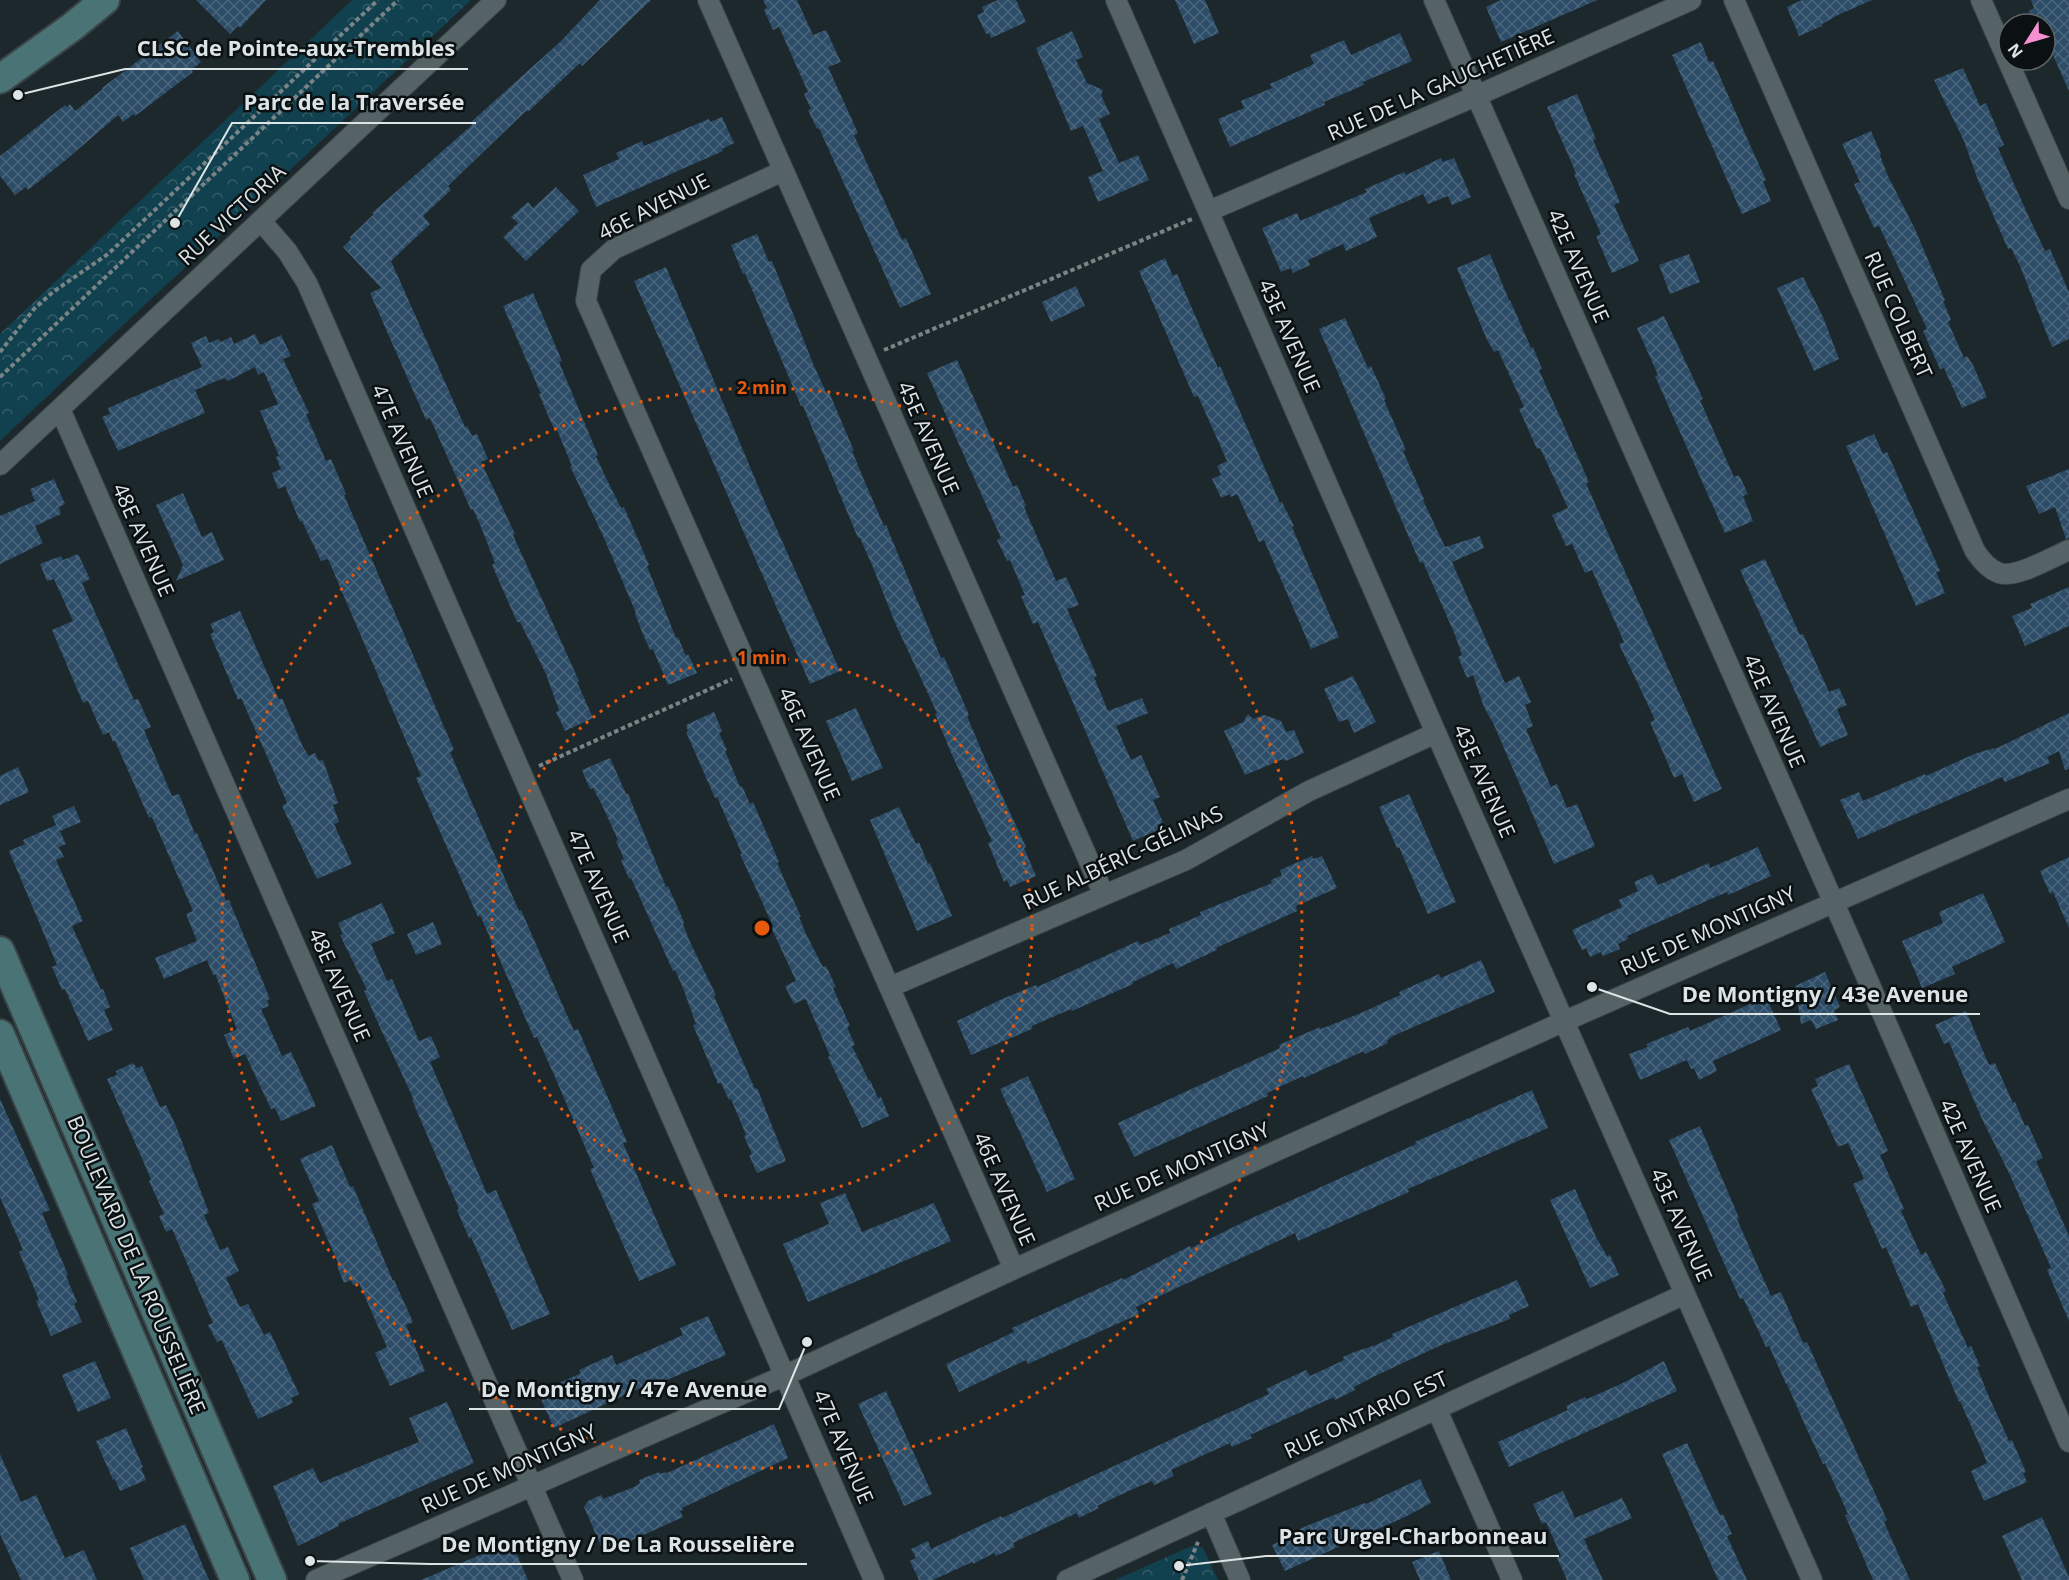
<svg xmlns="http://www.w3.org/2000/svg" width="2069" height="1580" viewBox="0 0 2069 1580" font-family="'Open Sans',sans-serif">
  <defs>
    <pattern id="forest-crowns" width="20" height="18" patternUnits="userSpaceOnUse" patternTransform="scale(1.5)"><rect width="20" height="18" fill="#11414e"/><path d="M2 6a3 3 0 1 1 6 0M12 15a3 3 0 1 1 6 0" fill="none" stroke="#335c68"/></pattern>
    <pattern id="building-cross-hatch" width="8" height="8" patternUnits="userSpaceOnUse" patternTransform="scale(1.5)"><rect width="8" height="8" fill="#2c4c67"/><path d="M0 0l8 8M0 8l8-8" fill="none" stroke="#4a667d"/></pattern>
  </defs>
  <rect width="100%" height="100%" fill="#1d282c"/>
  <!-- forest -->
  <path fill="url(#forest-crowns)" d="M352,0h119c-156,148 -315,293 -471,441v-107z
    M1194,1545l9,3 15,32h-103z"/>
  <!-- building -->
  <path fill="url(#building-cross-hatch)" d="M196,0h70l-26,28 -2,-2 -8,8z
    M600,0h51l-69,66 -2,-3 -52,49 -1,-2 -79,76 3,4 -28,26 7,8 -39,37 74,166 2,-1 5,10 5,-2 11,25 -7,3 34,72 -2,1 66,146 -2,1 16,36 -28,13 -9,-19 3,-2 -13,-36 -26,-52h-3l-25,-57 3,-2 -14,-36 -8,-18 -2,1 -41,-92 -4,2 -56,-127 11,-5 -38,-41 8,-8 -1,-2 24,-23 -2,-1 100,-88 -2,-2 90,-81z
    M763,0h34l16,35 13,-5 15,32 -13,5 30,66 -4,2 48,105 4,-2 25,56 -31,14 -81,-180 -2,1 -9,-19 3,-1 -7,-15 4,-2 -29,-65 -6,3 -9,-20 3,-2z
    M998,0h18l10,22 -35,16 -2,-5 -3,1 -9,-19 7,-3 -2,-5z
    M1175,0h30l14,33 -25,11z
    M1501,0h96l-96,42 -15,-35z
    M1802,0h70l-32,14 -18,10v2l-23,10 -12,-29z
    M2031,0h38v91l-17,-38 -7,4v-33h-10l-6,-13 5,-3z
    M178,31l23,31 -10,8 2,2 -58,44 -1,-2 -11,8 -5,-7 -51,44 -39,31 -2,-3 -11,8 -15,-19v-20l65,-51 2,2 3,-3 5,7 28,-22 -1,-1z
    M1072,31l11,26 -7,3 11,23 16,7 -2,5 9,19 -11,5 20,44 19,-8 11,25 -51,22 -10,-25 15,-6 -20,-45 -12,5 -35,-83z
    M1400,33l12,28 -49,21 1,3 -40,17 1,3 -95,42 -12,-28 26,-11 -3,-7 31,-13 -2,-4 44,-20 -4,-9 34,-15 7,15z
    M1701,42l8,20 4,-1 37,84 16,35 -3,1 8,20 -29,13 -70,-159z
    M1963,68l17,38 6,-3 18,42 -6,3 29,65 18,38 5,-2 19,43v47l-17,8 -32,-81 -9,-18 -3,1 -30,-69 -14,-39 -30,-61z
    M1577,94l19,45 -3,1 27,62 -6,3 25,56 -27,12 -16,-37 5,-2 -27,-60 2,-1 -29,-66z
    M722,117l12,26 -12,6 1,2 -127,56 -13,-32 36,-16 -3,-6 26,-12 2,5 65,-27 1,3z
    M1871,131l10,23 -1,1 7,19 28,55 30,71 -2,1 8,19 -3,2 16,36 3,-2 6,9 14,32 -25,11 -18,-40 -4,1 -17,-38 4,-2 -30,-65 -18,-38 -5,2 -20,-44 6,-2 -18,-38z
    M1441,158l2,4 11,-4 17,39 -19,8 -4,-9 -20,8 -5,-10 -54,24 8,19 -31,14 -3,-7 -35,16 2,5 -17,8 -2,-5 -10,4 -19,-44 35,-15 3,8 67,-29 -2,-3 39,-17 2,3z
    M556,187l23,24 -53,50 -23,-24 15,-14 -7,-6 17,-15 5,6z
    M757,234l12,28 3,-1 42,105 13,28 2,-2 25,59h-2l12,29 20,46 2,-1 55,133 3,-1 25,58 -2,1 18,43 41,88 -2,1 12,28 -26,11 -3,-7 -3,2 -16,-39 4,-2 -40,-86 -17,-41 2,-1 -41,-88 -24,-60 -12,-27h-2l-55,-132h-2l-56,-133 -2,1 -12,-29z
    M1490,254l19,46h1l21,48 2,-1 9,22 -3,1 50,112 -3,1 20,46 116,260 -28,13 -12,-28 -8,4 -24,-56 5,-2 -36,-76 5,-2 -32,-72 -7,3 -13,-29 -6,2 -14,-31 16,-7 -28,-60 -3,1 -18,-40 5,-2 -26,-57 -4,2 -7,-12 -30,-72z
    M1689,254l11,28 -30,12 -11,-29z
    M1165,258l8,18 4,-2 41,94 2,-2 60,137 2,-1 12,24 -2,1 47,110 -28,12 -47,-109 -5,2 -22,-48 -6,3 -1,-3 -9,4 -9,-19 9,-4 -4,-9 10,-5 -29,-65 -4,1 -55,-126z
    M666,267l100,238 74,166 -30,13 -176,-403z
    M1803,277l20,40 16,42 -25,12 -37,-83z
    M1076,286l9,20 -34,16 -9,-20z
    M533,293l29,68 -3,1 39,93 -2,1 8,18 17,34 3,-1 25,58 -2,1 29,72 2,-1 8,19 2,-2 9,19 -29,12 -15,-36 -3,1 -8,-18 -7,-18 1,-1 -32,-75 -34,-72h2l-15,-36 -2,1 -8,-18 -8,-19h2l-38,-88z
    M1664,316l39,83 -3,1 34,77 5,-2 9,19 -5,2 10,25 -28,12 -70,-157 3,-1 -21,-47z
    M1345,318l23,50 3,-2 15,33 -2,1 22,50 -3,1 21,48 -1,1 22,47 35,-11 4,12 -32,14 53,121 14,-7 12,26 -6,3 8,21 -7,3 25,58 6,-3 10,24 10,-4 18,42 -41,18 -60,-139 -10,-18 -11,-32 -6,3 -9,-21 4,-2 -7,-20 -32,-73 -3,1 -101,-234z
    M255,334l5,11 21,-10 10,21 -8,3 26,54 -3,1 20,47 5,-2 15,35 -2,1 110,255 -4,2 69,159 2,-1 53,121 4,-2 49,113 -4,1 53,122 -37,16 -49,-112 4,-1 -39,-91 -18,-40 -3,1 -54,-123 -2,2 -62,-139 5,-2 -93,-217 -7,2 -19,-40 -2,1 -15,-36 -7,3 -6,-16 9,-4 -5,-12 3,-1 -19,-45 18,-7 -14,-32 -6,3 -3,-8 -27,14 -4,-3 -29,12 10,23 -87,38 -16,-34 8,-3 -2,-6 94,-41 -11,-24 15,-7 3,7 9,-4 3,3 10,-5 3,7z
    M957,360l56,127 4,-2 9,21 -2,1 32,74 10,-4 13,28 -12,4 30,67 -3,1 14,34 34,-13 6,15 -32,13 15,34 10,-5 19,42 -7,3 12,27 -32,14 -95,-219 -5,2 -12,-28 4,-1 -15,-35 -3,1 -10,-21 4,-2 -74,-165z
    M1874,434l9,20 4,-2 53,119 -4,1 9,21 -29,13 -70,-160z
    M2069,469v69l-3,1 -11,-32 -16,7 -13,-28z
    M54,479l11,25 -6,3 2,7 -26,12 8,17 -43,21v-48l35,-15 -5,-12z
    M183,493l19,44 10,-5 12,28 -48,21 7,-16 -27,-60z
    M78,554l12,25 -8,4 52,117 4,-1 13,28 -7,3 28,66 7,-2 16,40 2,-1 29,68 3,-1 41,99 -3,1 2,6 -8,3 21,47 9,-4 25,54 -35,15 -6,-13 -4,1 -26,-55 -11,5 -10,-24 13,-6 -22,-55 -2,1 -6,-15 -43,19 -9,-21 42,-17 -11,-27 7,-3 -41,-94 -3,1 -34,-77 -2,1 -4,-10 -6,3 -15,-34 -5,2 -31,-73 21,-9 -19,-42 -7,2 -7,-17 21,-8 2,4z
    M1765,559l35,76 3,-1 26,58 10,-4 8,17 -10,4 11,26 -28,12 -80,-177z
    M2069,587v39l-44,20 -13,-30 20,-8 -2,-4z
    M240,611l39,89 3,-2 21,49 6,9 6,-3 4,8 4,-1 15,43 -5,2 6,17 -5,2 18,40 -35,15 -35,-73 5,-3 -17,-40 -29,-65 -3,2 -28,-66 4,-2 -4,-8z
    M1353,676l23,46 -22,11 -6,-14 -9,3 -15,-33z
    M856,708l27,60 -31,13 -26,-60z
    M714,712l8,19 -3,2 8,17 -2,1 15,36 2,-1 8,18 3,-2 26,60 -2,1 24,54h-2l7,17 17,33 3,-1 10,21 -3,1 17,38 -3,1 8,18 -3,1 17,35 1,-1 8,18 3,-1 8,19 -27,12 -34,-71 2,-1 -24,-56 -1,-1 -11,5 -9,-18 11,-5 -25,-54 2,-1 -33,-72h2l-25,-57 -2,1 -29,-66 2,-1 -2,-6z
    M2069,713v56l-4,1 -6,-19 -12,6 3,6 -45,19 -3,-5 -144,62 -18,-39 19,-8 4,9 62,-27 1,2 48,-22 20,-6 1,1z
    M1248,714l5,5 11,-4 17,6 5,11 8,-2 10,23 -18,8 -3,-2 -38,16 -21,-44 19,-9z
    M610,758l16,36h2l38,93 2,-1 16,36 -1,2 7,18 26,53 -2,1 41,93 2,-1 29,73 -29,12 -8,-18 3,-1 -8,-18 2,-1 -15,-36 -2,1 -8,-17 -3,1 -25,-59 3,-1 -13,-36 -8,-18 -2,1 -42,-93 -2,1 -8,-19 3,-1 -8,-18 2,-1 -16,-35 -9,-17 -3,1 -8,-19z
    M18,767l11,25 -29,13v-29z
    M1409,794l47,108 -28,12 -29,-67 -2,1 -18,-41z
    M74,806l7,16 -21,9 6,13 -7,3 5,10 -8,3 27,61 -11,5 29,64 2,-1 7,18 -6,3 9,20 -25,11 -23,-52 -3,1 -10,-23 5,-2 -48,-114 16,-7 -2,-4 33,-15 -4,-9z
    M899,807l17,37 3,-2 9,22 2,-1 22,53 -35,15 -47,-111z
    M1758,847l13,29 -43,19 -1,-3 -100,44 1,3 -10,5 2,5 -17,7 -2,-4 -11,5 -4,-9 -4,2 -10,-20 50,-23 -3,-7 19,-9 -4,-9 18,-8 6,11 51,-22 1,5z
    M1312,856l1,3 9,-3 15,32 -41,18 1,5 -81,37 1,2 -41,19 -3,-6 -40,19v2l-61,27 -1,-2 -39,17v3l-61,26 -14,-34 45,-22 34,-14 1,2 101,-46 2,4 30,-12 -1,-4 32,-14 -1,-3 72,-29 -1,-3 11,-5 -2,-5z
    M2069,857v71l-16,-36 -3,2 -10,-23z
    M1983,893l22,49 -53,25 3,7 -33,14 -20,-47 41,-18 -4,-11z
    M382,903l13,30 -24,11 16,37 5,-2 27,62 12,-5 9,21 -10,5 34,78 23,54 9,-4 54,124 -38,16 -41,-93 -2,1 -12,-28 2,-1 -47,-109h2l-36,-77 -14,-32 3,-1 -27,-55 3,-1 -5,-11z
    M433,922l9,22 -26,11 -9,-21z
    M1481,960l14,32 -100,43 -8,5 1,3 -23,11 -1,-3 -60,27 -1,-2 -36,17 1,3 -134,61 -16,-34 162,-75 -1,-3 41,-18 1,2 40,-16 39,-18 -1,-3 40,-18 2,4z
    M1825,972l15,35 -6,3 4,10 -22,9 -5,-9 -10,4 -6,-38z
    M1766,997l15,33 -68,31 4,10 -18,9 -5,-12 -3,1 -4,-9 -47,20 -11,-26 19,-7 -2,-3 42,-17 2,4z
    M1966,1011l23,54 6,-2 18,40 2,-1 10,24 3,-1 15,33 -7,3 33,75v85l-22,-51 4,-2 -42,-95 -28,-56 -32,-75 -5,2 -9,-19z
    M133,1063l4,5 5,-2 18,41 6,-2 10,21 33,87 -5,2 16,35 8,-3 11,24 -13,7 14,29 8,-3 16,31 6,-3 29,62 -8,4 2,5 -35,16 -35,-76 -2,-3 -4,2 -9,-17 5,-2 -41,-94 -6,3 -7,-16 5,-2 -15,-33 2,-1 -4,-10 -40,-91 10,-4 -1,-4z
    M1849,1064l39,87 -8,4 24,54 -3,2 20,44 5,-3 15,29 5,10 -3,2 25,55 3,-2 9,20 -3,1 9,23 23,51 3,-1 14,32 -3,1 4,9 -43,19 -13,-30 16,-8 -4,-10 -23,-52 -1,1 -41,-98 -7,3 -25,-60 -4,2 -29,-65 11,-5 -16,-36 -10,4 -27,-58 7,-3 -3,-7z
    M1028,1076l47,103 -28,13 -47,-103z
    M1532,1090l16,38 -140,61 1,3 -111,49 -3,-8 -159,74 3,7 -111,50 -2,-4 -67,32 -13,-28 68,-32 -2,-4 110,-50 1,2 67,-34 1,2 61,-30 164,-74 -1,-2z
    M0,1099l50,111 -8,3 26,62 -2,1 11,26 -3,2 8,18 -31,14 -15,-35 3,-1 -20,-48 4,-2 -23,-53z
    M1700,1126l39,92 -2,1 34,77 10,-4 22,51 4,-1 80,178 -3,2 26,58h-37l-28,-65 3,-1 -23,-51 -2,1 -19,-41 -17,-39h-1l-17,-38 -3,1 -23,-49 -3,1 -71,-159z
    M332,1145l18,42 3,-1 40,95 1,-1 19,42 -7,3 19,46 -35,15 -15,-33 12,-6 -28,-64 -6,2 -2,-5 -7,3 -7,-17 2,-1 -27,-61 7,-3 -19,-42z
    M1575,1189l21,48 11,19 3,-1 9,20 -29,13 -40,-88z
    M845,1193l17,39 72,-29 17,38 -143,61 -25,-58 46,-20 -9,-21z
    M1517,1280l12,26 -20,9 1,4 -71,27 -66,31 -19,10 1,3 -20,10 -1,-3 -84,38 2,3 -20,9 -2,-4 -59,27 3,6 -20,9 -2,-4 -19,8 -36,17 2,2 -20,10 -2,-5 -64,30 2,4 -19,9 -2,-3 -21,11 -1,-2 -39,18h-14l-9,-19 6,-3 -5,-9 17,-8 3,8 70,-33 1,2 267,-124 -3,-5 40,-19 4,6 34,-16 -1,-3 11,-5 22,-7 17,-8 -1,-3z
    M708,1316l18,39 -83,35 -1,-3 -88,41 -16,-35 43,-20 -2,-3 33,-15 4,10 67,-30 -3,-7z
    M95,1361l16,37 -33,14 -16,-37z
    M1664,1361l13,30 -168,76 -11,-25 70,-32 -2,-4 19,-9 2,2 36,-16z
    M886,1391l46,103 -28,12 -46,-102z
    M447,1402l27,61 -136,61 1,2 -41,20 -25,-60 40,-18 7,15 99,-41 -10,-24z
    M774,1424l14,34 -106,50 1,2 -3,1 3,6 -79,36 -20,-46 4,-6 13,-6 2,4 31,-12 6,-4 -1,-3 20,-8 1,2 6,-2 1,1z
    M126,1428l17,39 -2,1 5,12 -26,11 -5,-12 -2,1 -17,-39z
    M1687,1443l33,72 3,-1 9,20 -5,2 20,44h-29l-33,-74 -23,-52z
    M0,1454l21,48 15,-7 29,63 19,-8 13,30h-76l-21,-46z
    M1420,1479l11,24 -24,13 -122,55 -13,-26 20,-9 -1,-3 20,-9 54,-21 1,1z
    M1563,1491l12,27 47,-20 10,20 -48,21 19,41h-36l-10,-22 4,-2 -15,-34 -4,2 -9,-20z
    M2042,1517l27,60v3h-47l-20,-44z
    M185,1524l24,56h-65l-14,-32z
    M511,1541l17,39h-107l59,-25z
    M1439,1551l12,29h-31l-8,-18z"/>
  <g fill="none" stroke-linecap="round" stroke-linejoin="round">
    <!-- street casing -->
    <g stroke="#3a4447" stroke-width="22">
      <path id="street" d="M708,0l396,895
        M1116,0l320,733 376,847
        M1434,0l415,937 220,505
        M1734,0l241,551c6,9 13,18 24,22 17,6 53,-16 70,-23
        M1981,0l88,199
        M783,171l-169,78 -23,21 -5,31 428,968
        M1209,211l267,-115 215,-96
        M261,221l26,30 20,32 567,1297
        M60,409l513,1171
        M0,465l496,-465
        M890,987l296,-127 123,-69 127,-58
        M1437,1410l75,170
        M1211,1513l29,67
        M316,1580l470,-205 228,-106 551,-248 504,-222
        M1067,1580l618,-286"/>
    </g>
    <!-- secondary casing -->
    <g stroke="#3a4447" stroke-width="32">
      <path id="secondary" d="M0,79l72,-52 33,-27
        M0,951l272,629
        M0,1034l235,546"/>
    </g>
    <!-- path -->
    <path stroke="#7a8487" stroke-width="4" stroke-dasharray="4.5 3" stroke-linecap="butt" d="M884,350l308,-131
      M0,352l34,-43 19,-17 55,-38 270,-254
      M0,377l398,-377
      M539,766l193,-87
      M1182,1580l16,-38"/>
    <!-- street -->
    <use href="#street" stroke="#556266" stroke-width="20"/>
    <!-- secondary -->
    <use href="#secondary" stroke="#4a7376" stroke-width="28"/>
  </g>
  <!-- distance rings -->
  <g fill="none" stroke="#e8590c" stroke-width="3" stroke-dasharray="3 6">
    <circle cx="762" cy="928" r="270"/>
    <circle cx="762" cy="928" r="540"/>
  </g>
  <g text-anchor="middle" stroke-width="5" stroke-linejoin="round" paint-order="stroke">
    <!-- street labels -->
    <g font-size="21" fill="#dce4e6" stroke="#0b1012">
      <text transform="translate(1441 85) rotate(-24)" y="7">RUE DE LA GAUCHETIÈRE</text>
      <text transform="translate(654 207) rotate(-27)" y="7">46E AVENUE</text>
      <text transform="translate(232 215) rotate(-43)" y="7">RUE VICTORIA</text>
      <text transform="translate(1578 266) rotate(66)" y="7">42E AVENUE</text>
      <text transform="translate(1898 315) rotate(66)" y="7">RUE COLBERT</text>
      <text transform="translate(1289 336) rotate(66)" y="7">43E AVENUE</text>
      <text transform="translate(928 438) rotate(66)" y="7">45E AVENUE</text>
      <text transform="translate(402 441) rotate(66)" y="7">47E AVENUE</text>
      <text transform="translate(143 540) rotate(66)" y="7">48E AVENUE</text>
      <text transform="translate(1774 711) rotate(66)" y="7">42E AVENUE</text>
      <text transform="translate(809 744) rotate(66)" y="7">46E AVENUE</text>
      <text transform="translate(1484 781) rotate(66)" y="7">43E AVENUE</text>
      <text transform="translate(1123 858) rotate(-25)" y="7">RUE ALBÉRIC-GÉLINAS</text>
      <text transform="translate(598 886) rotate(66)" y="7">47E AVENUE</text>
      <text transform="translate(1708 931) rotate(-24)" y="7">RUE DE MONTIGNY</text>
      <text transform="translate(339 985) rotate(66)" y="7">48E AVENUE</text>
      <text transform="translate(1970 1156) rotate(66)" y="7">42E AVENUE</text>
      <text transform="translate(1182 1167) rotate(-24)" y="7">RUE DE MONTIGNY</text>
      <text transform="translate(1004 1189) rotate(66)" y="7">46E AVENUE</text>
      <text transform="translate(1681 1225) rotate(66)" y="7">43E AVENUE</text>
      <text transform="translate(136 1265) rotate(67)" y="7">BOULEVARD DE LA ROUSSELIÈRE</text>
      <text transform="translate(1366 1415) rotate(-25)" y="7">RUE ONTARIO EST</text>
      <text transform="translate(843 1447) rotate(67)" y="7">47E AVENUE</text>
      <text transform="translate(509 1469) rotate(-24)" y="7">RUE DE MONTIGNY</text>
    </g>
  </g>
  <circle cx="762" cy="928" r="9" fill="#e8590c" stroke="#0b1012" stroke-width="3"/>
  <g font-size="18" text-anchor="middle" font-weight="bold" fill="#e8590c" stroke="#0b1012" stroke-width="5" stroke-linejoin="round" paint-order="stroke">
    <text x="762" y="394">2 min</text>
    <text x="762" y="664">1 min</text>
  </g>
  <!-- callouts -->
  <path fill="none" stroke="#dce4e6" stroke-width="2" d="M18 95L125 69H468M175 223L232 123H476M1592 987L1670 1014H1980M807 1342L779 1409H469M1179 1566L1266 1556H1559M310 1561L430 1564H807"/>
  <g fill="#dce4e6" stroke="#0b1012" stroke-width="2">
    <circle cx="18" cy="95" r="6"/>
    <circle cx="175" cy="223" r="6"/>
    <circle cx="1592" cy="987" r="6"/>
    <circle cx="807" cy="1342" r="6"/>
    <circle cx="1179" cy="1566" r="6"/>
    <circle cx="310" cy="1561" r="6"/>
  </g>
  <g font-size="22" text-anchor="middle" font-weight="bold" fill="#dce4e6" stroke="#0b1012" stroke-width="5" stroke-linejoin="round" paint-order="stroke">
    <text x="296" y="56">CLSC de Pointe-aux-Trembles</text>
    <text x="354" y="110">Parc de la Traversée</text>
    <text x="1825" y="1002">De Montigny / 43e Avenue</text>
    <text x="624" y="1397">De Montigny / 47e Avenue</text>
    <text x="1413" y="1544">Parc Urgel-Charbonneau</text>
    <text x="618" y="1552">De Montigny / De La Rousselière</text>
  </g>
  <!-- north arrow -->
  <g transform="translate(2027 42) rotate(233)"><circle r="28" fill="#0b1012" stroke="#5f6567" stroke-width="1.5"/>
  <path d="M0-4.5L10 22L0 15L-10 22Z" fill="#f690d0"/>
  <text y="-9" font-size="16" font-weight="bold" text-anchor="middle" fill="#dce4e6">N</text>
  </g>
</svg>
